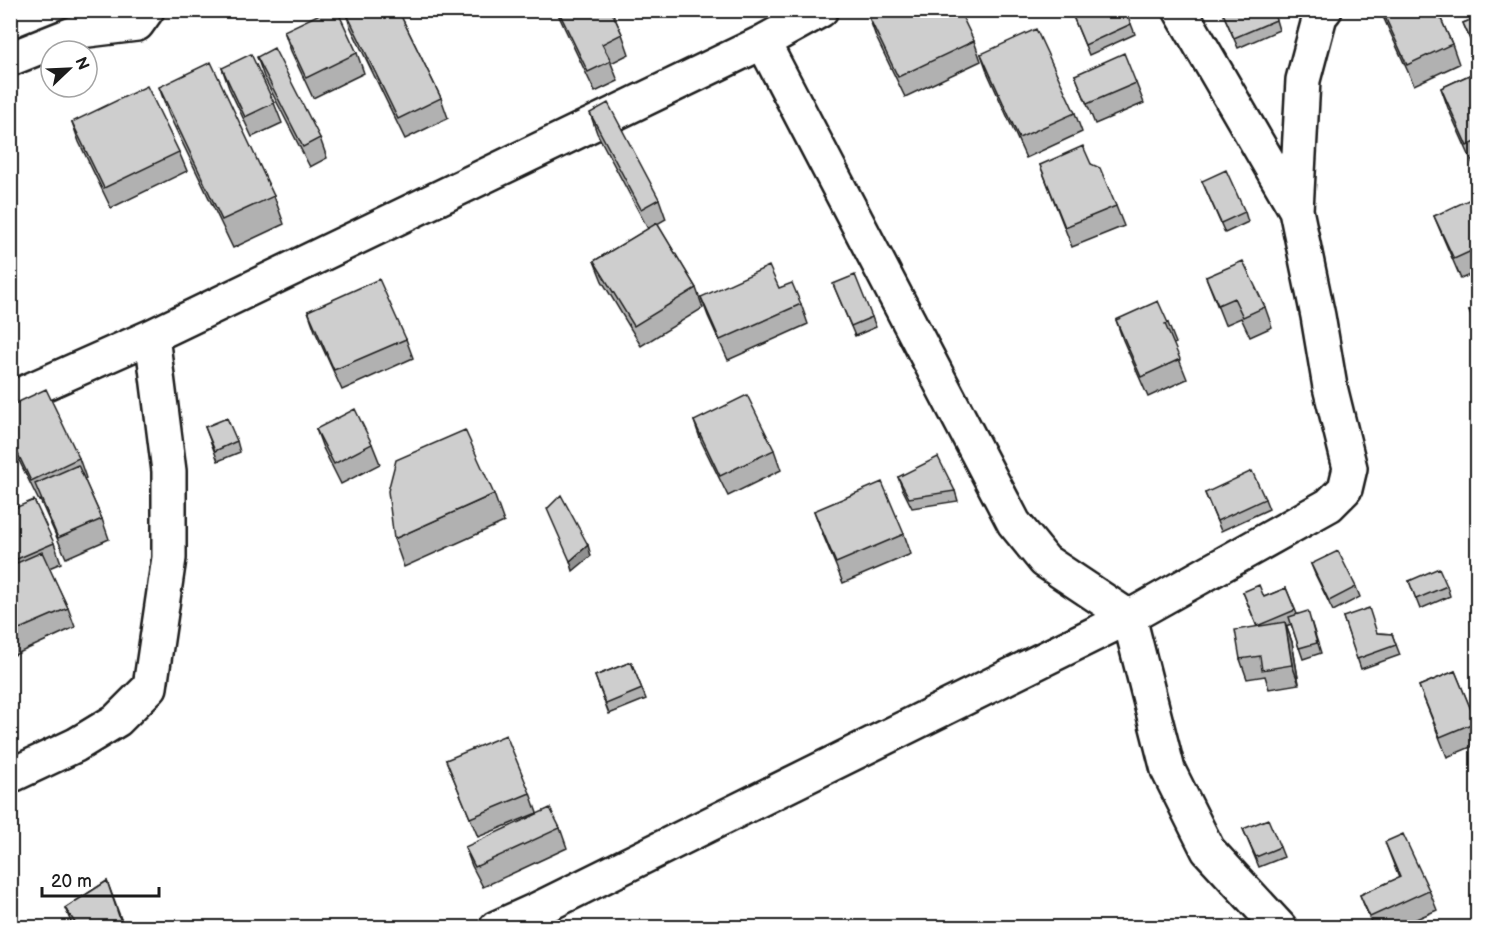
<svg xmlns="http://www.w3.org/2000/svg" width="1488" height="938" viewBox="0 0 1488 938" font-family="'Balsamiq Sans',sans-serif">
  <rect width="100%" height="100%" fill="#fff"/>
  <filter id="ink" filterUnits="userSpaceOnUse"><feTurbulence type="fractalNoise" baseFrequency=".0167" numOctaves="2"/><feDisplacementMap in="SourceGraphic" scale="12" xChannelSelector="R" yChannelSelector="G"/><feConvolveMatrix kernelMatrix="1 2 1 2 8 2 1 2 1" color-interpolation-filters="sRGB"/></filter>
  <g filter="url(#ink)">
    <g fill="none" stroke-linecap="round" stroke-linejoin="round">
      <!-- minor casing -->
      <g stroke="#1c1c1c" stroke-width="38">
        <path id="minor" d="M1180,10l116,200
          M763,42l251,481 31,38 84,56 39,153 40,80 72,78
          M10,59l70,-28 57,-7 10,-14
          M10,399l142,-63 611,-294 58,-32
          M10,776l66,-31 41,-25 33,-33 19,-129v-87l-17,-135
          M496,928l40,-18 593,-293 200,-112 16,-16 5,-21 -20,-81 -12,-71 -22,-106 7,-130 17,-64 5,-6"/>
      </g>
      <!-- minor -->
      <use href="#minor" stroke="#fff" stroke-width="33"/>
    </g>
    <!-- wall -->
    <path fill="#b1b1b1" stroke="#1c1c1c" stroke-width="1.5" d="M345,10h53l43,88 7,20 -43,21 -55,-113z
      M556,10h55l11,24 7,20 -18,9 7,18 -23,11z
      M1380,10h57l15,34 7,20 -45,21z
      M1222,11l54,9 3,10 -41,18z
      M1072,14l59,10 4,10 -46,21z
      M869,17l105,24 7,20 -76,36 -29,-60z
      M1478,17l-1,40 -14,-34z
      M284,31l73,22 7,20 -51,25 -22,-47z
      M981,54l94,59 7,19 -56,26 -38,-84z
      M257,57l63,81 7,20 -17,9 -46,-90z
      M222,68l52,35 8,20 -30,14 -23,-49z
      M1478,71v93l-4,2 -26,-58 -7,-20z
      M1075,75l61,8 8,20 -49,21z
      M159,87l115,109 10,28 -51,24 -64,-133z
      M590,113l69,86 7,20 -9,5 39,64 7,20 -62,38 -39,-65 -8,-20 54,-32 -51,-96z
      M72,122l107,30 8,19 -76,37 -32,-66z
      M1091,164l25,42 8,20 -52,21 -32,-82z
      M1202,181l43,31 3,10 -23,11z
      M1478,198v73l-17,8 -19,-44 -8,-19z
      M1206,277l59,30 7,20 -22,10 -9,-19 -16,7z
      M833,284l39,33 4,10 -21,9z
      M779,288l22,16 7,20 -80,36 -20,-44 -7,-19z
      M1478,307v27l-9,-23z
      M308,311l98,28 7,19 -71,32 -27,-59z
      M1116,320l52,3 8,20 -3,1 14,35 -39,18 -25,-57z
      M10,406l69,52 7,20 -2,1 18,40 7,20 -43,19 -26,-58 -1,1 -29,-59z
      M694,421l80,29 7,20 -53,26 -27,-55z
      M205,427l32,14 3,11 -22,9z
      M316,429l56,15 8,20 -39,20 -18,-36z
      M898,477l57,14 3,10 -46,7 -10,-20z
      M1205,493l60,6 4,10 -48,22z
      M494,494l10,28 -100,45 -10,-28z
      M10,510l44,33 7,20 -12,5 19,40 7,19 -65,30z
      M814,511l90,23 7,20 -68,29 -22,-53z
      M1311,564l45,23 4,10 -27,14 -18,-37z
      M1409,581l38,5 3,10 -30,13z
      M1286,588l11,26 14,7 10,32 -18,6 -12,-35 -5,2 6,16 7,42 -30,5 -4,-13 -18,3 -7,-20 17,-32 -14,-35 21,5z
      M1343,617l34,16 15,1 8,21 -39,14z
      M631,662l15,37 -37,15 -14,-38z
      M1455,671l23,56v17l-31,13 -28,-71z
      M446,760l84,33 7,20 -59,24z
      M560,828l7,20 -84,39 -11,-21 -7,-19z
      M1243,829l37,18 4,10 -25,10z
      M1385,842l44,48 8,20 -39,17h-25l-13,-32 39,-17z
      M107,881l17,46h-51l-8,-19z"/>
    <!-- shaded-wall -->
    <path fill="#909090" stroke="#1c1c1c" stroke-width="1.5" d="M588,545l3,11 -18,15 -3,-10z
      M1285,622l7,20 7,42 -7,-19z"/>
    <!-- building -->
    <path fill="#cecece" stroke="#1c1c1c" stroke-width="1.5" d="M328,10h9l20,43 -51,25 -22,-47z
      M345,10h53l43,88 -43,21z
      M558,10h53l11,24 -20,10 9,17 -23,11z
      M882,10h77l15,31 -76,36 -29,-60z
      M1079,10h46l6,14 -46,21 -13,-31z
      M1272,10l4,10 -42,18 -12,-27z
      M1382,10h55l15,34 -45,21z
      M1478,17v28l-4,2 -11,-24z
      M1036,29l39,84 -56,25 -38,-84z
      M274,48l46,90 -17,9 -46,-90z
      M1124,53l12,30 -49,21 -12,-29z
      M251,54l23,49 -29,14 -23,-49z
      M211,62l63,134 -52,24 -63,-133z
      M1478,71v70l-11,5 -26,-58z
      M147,86l32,66 -75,36 -32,-66z
      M608,103l51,96 -18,10 -51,-96z
      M1083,146l8,18 9,4 16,38 -51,21 -25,-62z
      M1226,170l19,42 -24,11 -19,-42z
      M1477,196l1,2v50l-24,11 -20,-43z
      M657,223l39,65 -62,38 -40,-65z
      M1243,261l22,46 -22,10 -9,-19 -16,7 -12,-28z
      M769,266l10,22 13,-5 9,21 -81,36 -19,-43z
      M855,275l17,42 -21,9 -18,-42z
      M379,279l27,60 -72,31 -26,-59z
      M1158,301l10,22 -3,1 15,35 -39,18 -25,-57z
      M1478,307v24l-9,-20z
      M46,389l33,69 -48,23 -21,-44v-31z
      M747,395l27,55 -54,26 -26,-55z
      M355,409l17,35 -38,20 -18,-35z
      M227,418l10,23 -22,10 -10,-24z
      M465,430l29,64 -100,45 -6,-48 8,-31z
      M938,457l17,34 -46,7 -11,-21z
      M78,465l24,54 -44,19 -23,-54z
      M1252,471l13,28 -48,22 -12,-28z
      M882,482l22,52 -68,29 -22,-52z
      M561,495l27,50 -18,16 -23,-52z
      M34,500l20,43 -44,19v-52z
      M1338,551l18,36 -27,14 -18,-37z
      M42,552l26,56 -58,25v-67z
      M1439,568l8,18 -31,13 -7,-18z
      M1259,585l5,12 22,-9 9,22 -38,16 -14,-34z
      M1369,608l8,25 15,1 4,11 -39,14 -14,-42z
      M1308,611l9,32 -18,5 -10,-31z
      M1285,622l7,43 -30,5 -2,-14 -20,3 -5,-29z
      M631,662l11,27 -36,15 -11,-28z
      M1455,671l21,51 -36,15 -21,-51z
      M506,735l24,58 -60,25 -24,-58z
      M550,808l10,20 -85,39 -10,-20z
      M1268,819l12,28 -24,10 -13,-28z
      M1403,834l26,56 -59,27 -10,-22 40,-18 -15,-35z
      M107,881l15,44 -6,2h-38l-13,-19z"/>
  </g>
  <!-- margin -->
  <rect width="1488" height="938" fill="none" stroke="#fff" stroke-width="36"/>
  <rect x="18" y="18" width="1452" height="902" fill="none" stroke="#1c1c1c" stroke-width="2" filter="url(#ink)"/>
  <!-- north arrow -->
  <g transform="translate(69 69) rotate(67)"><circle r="28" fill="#ffffff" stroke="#a4a4a4" stroke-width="1.5"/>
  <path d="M0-4.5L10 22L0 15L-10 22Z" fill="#1c1c1c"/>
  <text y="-9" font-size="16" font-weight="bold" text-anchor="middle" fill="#1c1c1c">N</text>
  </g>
  <!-- scale -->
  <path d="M42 887v9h117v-9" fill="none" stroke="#1c1c1c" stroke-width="3"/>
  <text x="51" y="887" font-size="18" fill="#1c1c1c" stroke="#ffffff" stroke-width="4.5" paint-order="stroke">20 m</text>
</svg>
